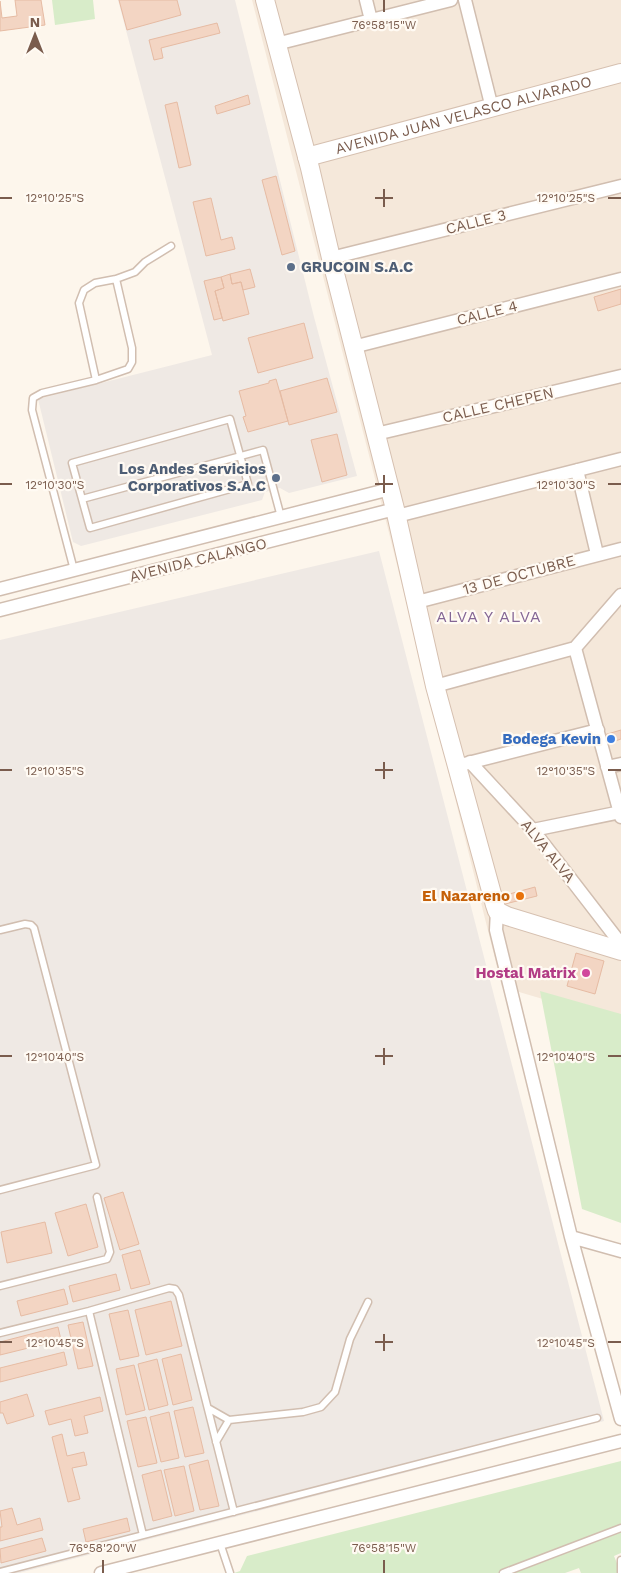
<svg xmlns="http://www.w3.org/2000/svg" width="621" height="1573" viewBox="0 0 621 1573" font-family="'Work Sans',sans-serif">
  <rect width="100%" height="100%" fill="#fdf6ec"/>
  <!-- residential -->
  <path fill="#f5e8da" d="M252,0h369v1022l-119,-35 -112,-450z"/>
  <!-- industrial -->
  <path fill="#efe9e4" d="M118,0h117l79,317 43,159 -68,17 -9,-5 -15,4 -3,8 -181,46 -8,-4 -35,-143 174,-44z
    M379,551l225,870 -585,152h-19v-933z"/>
  <!-- green -->
  <path fill="#d8ecc9" d="M52,0h41l2,19 -40,6z
    M540,991l81,23v209l-39,-14z
    M621,1461v92l-7,3 7,17h-40l-2,-5 -14,5h-331l6,-2 7,-15z"/>
  <!-- building -->
  <path fill="#f3d5c3" stroke="#e6bba3" d="M15,0h26l4,25 -45,6v-30l2,17 15,-2z
    M119,0h58l4,15 -54,15z
    M217,23l3,10 -59,15 2,10 -9,2 -5,-20z
    M248,95l2,9 -33,10 -2,-8z
    M177,102l14,63 -12,3 -14,-63z
    M276,176l19,75 -13,4 -20,-75z
    M211,198l10,42 11,-3 3,12 -29,7 -13,-54z
    M250,269l5,18 -12,3 -2,-8 -9,2 -2,-10z
    M230,274l2,10 9,-2 8,32 -26,7 -8,-30 9,-3 -3,-11z
    M221,277l3,11 -9,3 7,27 -8,2 -10,-39z
    M621,289v15l-23,7 -4,-14z
    M304,323l9,35 -55,15 -10,-35z
    M327,378l10,34 -48,13 -9,-34z
    M276,379l12,42 -40,11 -5,-15 3,-1 -7,-25 30,-8v-2z
    M337,434l10,41 -25,7 -11,-42z
    M621,730v9l-14,5 -3,-9z
    M535,887l2,9 -32,8 -3,-8z
    M576,953l28,8 -9,33 -28,-8z
    M123,1192l16,52 -19,6 -16,-52z
    M86,1204l12,43 -30,9 -13,-43z
    M45,1222l7,31 -45,10 -6,-31z
    M140,1250l10,34 -19,5 -9,-34z
    M116,1274l4,16 -47,12 -4,-16z
    M64,1289l4,15 -47,12 -4,-15z
    M171,1301l11,45 -36,9 -11,-45z
    M128,1310l11,46 -19,4 -11,-46z
    M83,1322l10,44 -15,3 -10,-44z
    M58,1327l3,13 -61,15v-13z
    M64,1352l3,13 -67,17v-14z
    M181,1354l11,46 -19,5 -11,-46z
    M157,1359l11,46 -19,5 -11,-46z
    M134,1365l11,45 -19,5 -10,-46z
    M27,1394l7,22 -27,8 -4,-11h-3v-11z
    M100,1397l3,14 -19,5 4,17 -13,3 -4,-17 -22,6 -4,-14z
    M193,1407l11,46 -19,4 -11,-46z
    M169,1412l10,46 -18,4 -11,-45z
    M146,1417l11,46 -19,4 -11,-46z
    M62,1434l5,22 17,-4 3,13 -15,3 8,31 -12,3 -16,-65z
    M208,1460l11,46 -19,4 -11,-45z
    M184,1466l10,45 -19,5 -11,-46z
    M161,1470l11,46 -19,5 -11,-46z
    M12,1508l5,17 23,-7 3,12 -43,11v-14h2l-2,-16z
    M127,1518l3,13 -44,11 -3,-13z
    M42,1538l4,13 -45,12 -1,-14z"/>
  <g fill="none" stroke-linecap="round" stroke-linejoin="round">
    <!-- lane casing -->
    <g stroke="#d1beb0" stroke-width="9">
      <path id="lane" d="M96,380l-17,-77 5,-13 11,-7 21,-4 19,-7 10,-10 26,-16
        M230,419l18,65 -158,44 -18,-65z
        M82,499l181,-49 18,67
        M74,570l-42,-160 1,-12 9,-5 54,-13 32,-11 4,-7v-14l-16,-69
        M0,930l25,-6 6,1 3,3 62,237 -96,25
        M0,1286l107,-27 3,-7 -13,-55
        M89,1311l54,224
        M0,1333l89,-22 80,-23 6,1 4,6 55,217
        M208,1408l21,12 74,-8 18,-5 14,-15 15,-53 18,-37
        M216,1442l13,-22
        M220,1543l10,30
        M621,1560v12
        M0,1572l597,-154
        M503,1573l118,-45"/>
    </g>
    <!-- street casing -->
    <g stroke="#d1beb0" stroke-width="15">
      <path id="street" d="M366,0l5,20
        M465,0l27,108
        M276,44l175,-44
        M331,258l290,-72
        M353,347l268,-68
        M376,434l245,-58
        M577,470l20,84
        M397,516l224,-57
        M0,589l390,-100
        M417,602l204,-53
        M0,610l395,-101
        M575,648l46,169
        M575,648l46,-53
        M435,686l140,-38
        M470,762l63,68 88,114
        M464,764l134,-34
        M607,767l14,-3
        M533,830l88,-18
        M497,911l-1,19 75,307 50,182
        M571,1237l50,14
        M101,1573l520,-132"/>
    </g>
    <!-- secondary casing -->
    <g stroke="#d6c0b0" stroke-width="20">
      <g id="secondary">
        <path d="M265,0l45,168 21,90 64,251 40,177 60,219 2,6 10,5 114,35"/>
        <path id="s1" d="M307,157l314,-84"/>
      </g>
    </g>
    <!-- lane -->
    <use href="#lane" stroke="#fff" stroke-width="6"/>
    <!-- street -->
    <use href="#street" stroke="#fff" stroke-width="12"/>
    <!-- secondary -->
    <use href="#secondary" stroke="#fff" stroke-width="18"/>
  </g>
  <!-- ticks -->
  <path fill="none" stroke="#7a5c4d" stroke-width="2" d="M384,0v12M384,189v18M0,198h12M375,198h18M608,198h13M384,475v18M0,484h12M375,484h18M608,484h13M384,762v17M0,770h12M375,770h18M608,770h13M384,1048v17M0,1056h12M375,1056h18M608,1056h13M384,1334v17M0,1342h12M375,1342h18M608,1342h13M103,1560v13M384,1560v13"/>
  <!-- markers -->
  <g fill="#5c6f8a" stroke="#fffaf3" stroke-width="2">
    <circle cx="291" cy="267" r="5"/>
    <circle cx="276" cy="478" r="5"/>
  </g>
  <circle fill="#3f7fe0" stroke="#fffaf3" stroke-width="2" cx="611" cy="739" r="5"/>
  <circle fill="#e8710a" stroke="#fffaf3" stroke-width="2" cx="520" cy="896" r="5"/>
  <circle fill="#d1479c" stroke="#fffaf3" stroke-width="2" cx="586" cy="973" r="5"/>
  <g text-anchor="middle" stroke-width="4.5" stroke-linejoin="round" paint-order="stroke">
    <!-- street labels -->
    <g font-size="15" fill="#7a5c4d" stroke="#fffaf3">
      <text dy="5" stroke="none"><textPath href="#s1" startOffset="162">AVENIDA JUAN VELASCO ALVARADO</textPath></text>
      <text transform="translate(476 222) rotate(-14)" y="5">CALLE 3</text>
      <text transform="translate(487 313) rotate(-14)" y="5">CALLE 4</text>
      <text transform="translate(498 405) rotate(-13)" y="5">CALLE CHEPEN</text>
      <text transform="translate(198 560) rotate(-14)" y="5">AVENIDA CALANGO</text>
      <text transform="translate(519 575) rotate(-15)" y="5">13 DE OCTUBRE</text>
      <text transform="translate(548 851) rotate(51)" y="5">ALVA ALVA</text>
    </g>
    <!-- service labels -->
    <g font-size="15" font-weight="bold" fill="#4e5e75" stroke="#fffaf3" text-anchor="start">
      <text x="301" y="272">GRUCOIN S.A.C</text>
      <text x="266" y="474" text-anchor="end">Los Andes Servicios<tspan x="266" dy="17">Corporativos S.A.C</tspan></text>
    </g>
    <!-- shop labels -->
    <g font-size="15" font-weight="bold" fill="#366cbe" stroke="#fffaf3" text-anchor="end">
      <text x="601" y="744">Bodega Kevin</text>
    </g>
    <!-- food labels -->
    <g font-size="15" font-weight="bold" fill="#c56008" stroke="#fffaf3" text-anchor="end">
      <text x="510" y="901">El Nazareno</text>
    </g>
    <!-- hotel labels -->
    <g font-size="15" font-weight="bold" fill="#b23c85" stroke="#fffaf3" text-anchor="end">
      <text x="576" y="978">Hostal Matrix</text>
    </g>
    <!-- neighbourhood labels -->
    <g font-size="16" letter-spacing="1" fill="#846695" stroke="#fffaf3">
      <text x="489" y="622">ALVA Y ALVA</text>
    </g>
  </g>
  <g font-size="12" text-anchor="middle" fill="#7a5c4d" stroke="#fffaf3" stroke-width="4.5" stroke-linejoin="round" paint-order="stroke">
    <text x="384" y="29">76°58'15"W</text>
    <text x="55" y="202">12°10'25"S</text>
    <text x="566" y="202">12°10'25"S</text>
    <text x="55" y="489">12°10'30"S</text>
    <text x="566" y="489">12°10'30"S</text>
    <text x="55" y="775">12°10'35"S</text>
    <text x="566" y="775">12°10'35"S</text>
    <text x="55" y="1061">12°10'40"S</text>
    <text x="566" y="1061">12°10'40"S</text>
    <text x="55" y="1347">12°10'45"S</text>
    <text x="566" y="1347">12°10'45"S</text>
    <text x="103" y="1552">76°58'20"W</text>
    <text x="384" y="1552">76°58'15"W</text>
  </g>
  <!-- north arrow -->
  <g transform="translate(35 35)" stroke="#fffaf3" stroke-width="4" paint-order="stroke">
  <path d="M0-4L9 19L0 12L-9 19Z" fill="#7a5c4d"/>
  <text y="-8" font-size="14" font-weight="bold" text-anchor="middle" fill="#7a5c4d">N</text>
  </g>
</svg>
